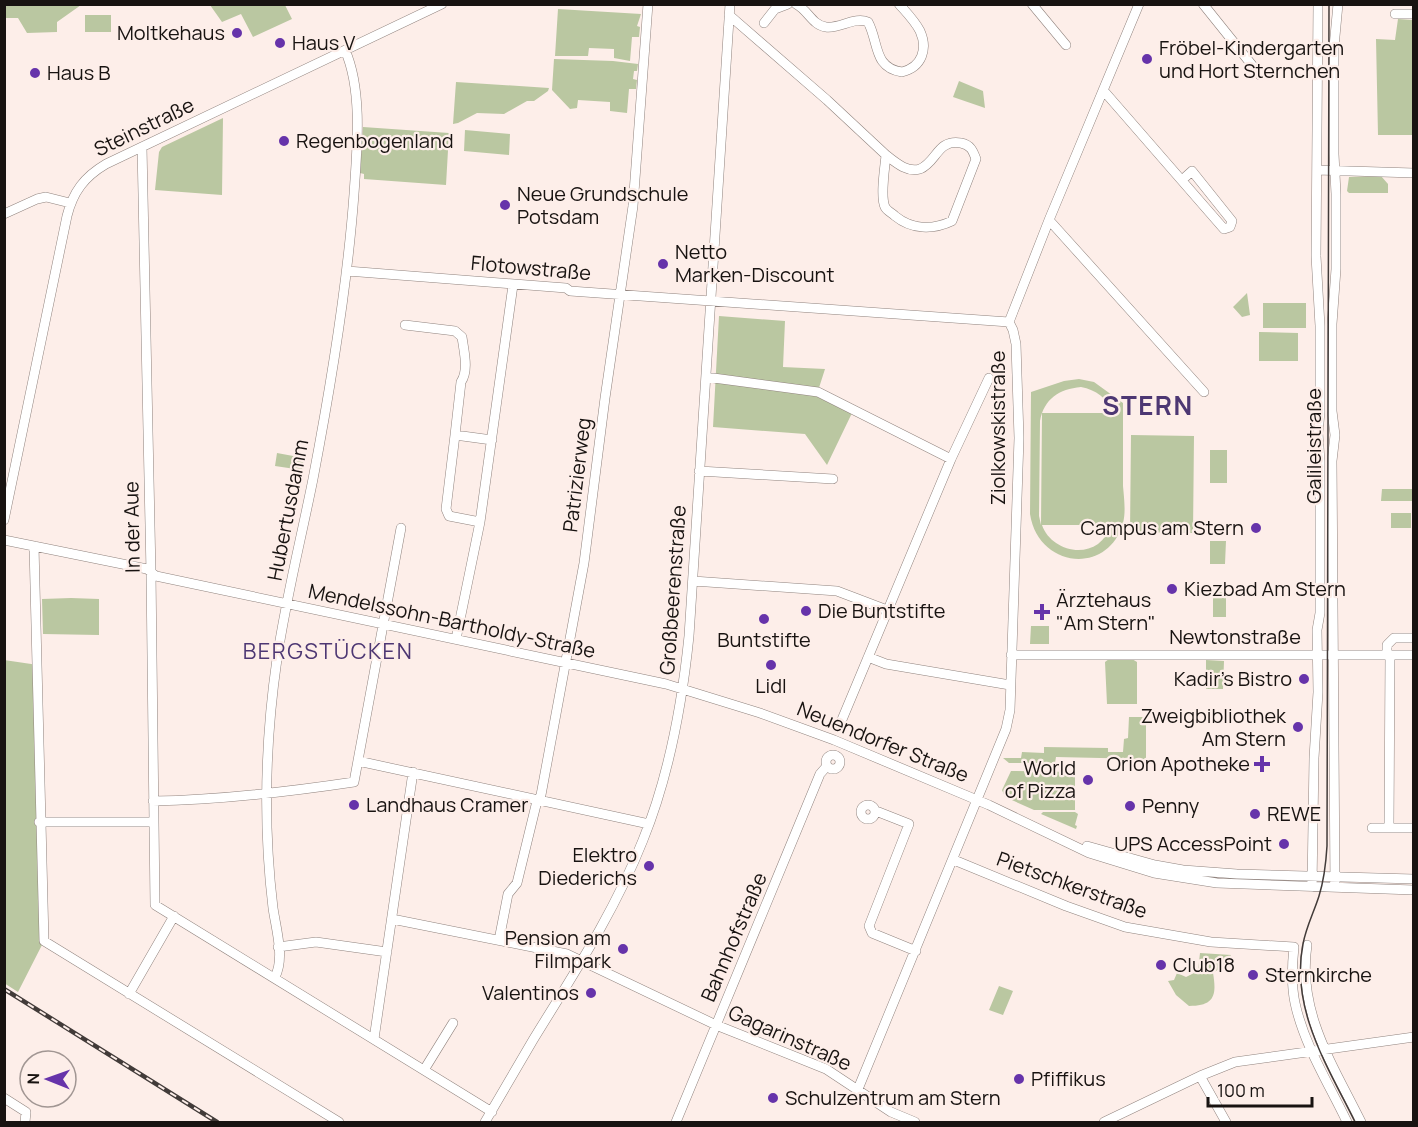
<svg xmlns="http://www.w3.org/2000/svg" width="1418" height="1127" viewBox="0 0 1418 1127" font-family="Manrope,sans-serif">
  <rect width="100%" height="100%" fill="#fdeee9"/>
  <!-- green -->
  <path fill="#bac7a1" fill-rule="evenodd" d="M4,5l1,-1 76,1 -24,17v10l-30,1 -9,-15h-13z
    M210,5h75l7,14 -39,18 -12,-23 -19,8z
    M558,9l83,5 -4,12 3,1 -1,10h-7l-2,24 -16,-3v-9l-25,-1 -1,8h-33z
    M85,15h26v17h-26z
    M1398,19l15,1v115h-35l-2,-96 19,1z
    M554,59l59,2 25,3 -1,7h-3l-1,8 4,1 -1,9h-7l-2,24 -17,-2v-9l-32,-2 -1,8 -7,1 -18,-19z
    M959,81l24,10 2,17 -32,-11z
    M456,82l93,6 -1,3 -14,10h-7l-23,13 -27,-1 -19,10 -5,1z
    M223,118l-1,77 -67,-5 4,-38 3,-5z
    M363,127l86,6 -3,52 -82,-6v-5l-4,-1z
    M465,130l45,4 -1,21 -45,-4z
    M1381,176l7,8v9h-39l-2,-2 2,-14z
    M1247,293l3,22 -8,2 -9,-10z
    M1263,303h43v25h-43z
    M719,316l66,5 -2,46 42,2 -8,25 35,19 -25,52 -22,-31 -92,-7z
    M1259,332l39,1v28h-39z
    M1079,379l15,3 29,21c0,28 0,56 0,83 1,12 3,26 0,37 -15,53 -85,45 -93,-9l1,-122 33,-11zM1081,387c15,3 26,11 33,26h-72l-1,112 -2,-9 1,-95c4,-22 19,-32 41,-34zM1042,525h71c-4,7 -9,14 -15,19 -20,14 -49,2 -56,-19z
    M1131,435l63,1 -1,97 -63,-1z
    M1210,450h17v33h-17z
    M277,453l27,5 -2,12 -27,-4z
    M1382,489h31v12h-32z
    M1391,513h20v15h-20z
    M1210,541h16l-1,23h-15z
    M1213,592h13v25h-13z
    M71,598l28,1v36l-56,-1 -1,-35z
    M1031,626h18v18h-19z
    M1109,659h23l5,3v42h-30l-2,-42z
    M4,660l34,5 6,276 -26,51 -14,-9z
    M1206,660l18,1 -1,28h-17z
    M1129,717h17v42l-90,-2 -1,6h-46l-6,-5h18l1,-6 22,1v-6l64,1v4h15l1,-13 4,-1z
    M1011,771l64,1v38h-41l-29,-13 -3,-7z
    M1043,812h32l3,2 -3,11 2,1 -1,3 -35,-15z
    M1200,953l31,2 -9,12 -9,6c4,23 1,33 -24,33l-13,-11 -8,-14 6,-1 3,-7 9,4 12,-6z
    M999,986l14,5 -10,24 -14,-5z"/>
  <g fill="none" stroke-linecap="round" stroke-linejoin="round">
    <!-- minor casing -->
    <g stroke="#90837e" stroke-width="10">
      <path id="minor" d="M796,4c12,6 16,21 30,23 14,2 29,-11 42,-5 11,20 5,46 34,50 20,-5 26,-23 18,-41 -5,-10 -14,-19 -21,-27
        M1032,4l34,41
        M1203,4l57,71
        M1395,14h19
        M729,15l98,85 59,55c-1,12 -6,41 -1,52 2,4 7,6 10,9 17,14 38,14 57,5l24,-62c-3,-8 -5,-14 -15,-16 -24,-4 -24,19 -41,26 -13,4 -25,-7 -34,-14
        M764,23l11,-14 13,-5
        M1103,90l121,139 6,-2 2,-6 -40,-50 -10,9
        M142,147l9,426 4,332 337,207
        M1317,170l97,3
        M4,214l33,-15 9,-2 24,6
        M1049,220l155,172
        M347,271l219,17 4,3 439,31
        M405,325l50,6 7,6c2,15 7,33 -1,45l-6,53
        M706,377l112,15 133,67
        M699,471l134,8
        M4,520l63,-304c6,-24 17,-39 39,-52l336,-160
        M480,522l-31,-6 -3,-7 9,-74 37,5
        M4,540l143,29 9,7 510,108 94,29 74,27 155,65 100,48 65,20 63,10 197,7
        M34,546l10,395 295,181
        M693,581l144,10 50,19
        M456,639l24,-117 33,-237
        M1011,655h403
        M1387,655v-10l7,-7h20
        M868,657l18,7 124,21
        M841,722l110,-263 38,-81
        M826 762a7 7 0 1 1 14 0a7 7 0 1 1-14 0Z
        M358,761l291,63
        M153,801c68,-1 134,-9 201,-19l47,-254
        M861 812a7 7 0 1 1 14 0a7 7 0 1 1-14 0Z
        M876,811l33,13 -40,102 3,7 44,18
        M39,822h115
        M1372,828h42
        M1389,828l1,-173
        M1087,846l68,19 28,5 54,4 177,5
        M954,860l112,46 59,21 86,15 83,5c-2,18 -3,37 1,56 9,42 34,81 52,119
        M1312,887l2,-129 4,-66 -1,-62 3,-17v-152l-2,-28 2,-21v-86l-4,-70 2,-252
        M1335,887l-3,-426 3,-26 -3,-24v-87l4,-55v-75l-2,-40v-107l4,-43
        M392,919l175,35 149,71 110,44 65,43 24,10
        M499,940l9,-46 9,-11 19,-78 5,-10 43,-232 21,-165 28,-192 15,-202
        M1307,945c-10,67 26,120 54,177
        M278,947l38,-5 71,10
        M275,977c10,-19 1,-48 -2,-69 -10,-83 -8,-166 4,-249 9,-61 24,-120 36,-180 18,-94 34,-189 41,-285 3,-44 9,-103 -9,-144
        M129,994l45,-78
        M374,1039l39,-267
        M424,1070l29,-47
        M1200,1076l26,46
        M858,1089l148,-360 4,-19 9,-272 -3,-94 -3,-14 -4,-8 40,-102 90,-216
        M4,1098l22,14 -1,10
        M485,1122c16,-27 32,-55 48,-82 40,-65 82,-129 110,-200 26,-64 39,-135 46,-204l41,-632
        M676,1122l144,-348 7,-8
        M1104,1122l96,-46 35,-14 179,-25"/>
    </g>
    <!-- minor -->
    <use href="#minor" stroke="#fff" stroke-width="9"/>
    <!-- tram -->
    <path stroke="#423b39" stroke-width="1.5" d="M1329,4l-2,842c-1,17 -3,34 -8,50 -5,16 -13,31 -16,48 -13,65 25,123 52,178"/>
    <!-- rail casing -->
    <g stroke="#423b39" stroke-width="4.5">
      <path id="rail" d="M4,989l213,133"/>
    </g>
    <!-- rail -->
    <use href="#rail" stroke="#fdeee9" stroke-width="2" stroke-dasharray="7" stroke-linecap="butt"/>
  </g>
  <!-- markers -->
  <g fill="#63a" stroke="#fdeee9" stroke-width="2">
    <circle cx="237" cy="33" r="6"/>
    <circle cx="280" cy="43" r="6"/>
    <circle cx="1147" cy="59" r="6"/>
    <circle cx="35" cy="73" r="6"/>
    <circle cx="284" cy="141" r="6"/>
    <circle cx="505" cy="205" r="6"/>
    <circle cx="663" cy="264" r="6"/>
    <circle cx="1256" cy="528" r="6"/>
    <circle cx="1172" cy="589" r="6"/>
    <circle cx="806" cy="611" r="6"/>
    <path d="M1039 603h6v6h6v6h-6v6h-6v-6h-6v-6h6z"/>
    <circle cx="764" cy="619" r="6"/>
    <circle cx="771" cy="665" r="6"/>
    <circle cx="1304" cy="679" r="6"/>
    <circle cx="1298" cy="727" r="6"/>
    <path d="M1259 755h6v6h6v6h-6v6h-6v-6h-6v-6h6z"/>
    <circle cx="1088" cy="780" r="6"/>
    <circle cx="354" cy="805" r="6"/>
    <circle cx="1130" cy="806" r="6"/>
    <circle cx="1255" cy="814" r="6"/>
    <circle cx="1284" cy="844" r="6"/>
    <circle cx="649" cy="866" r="6"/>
    <circle cx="623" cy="949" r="6"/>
    <circle cx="1161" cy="965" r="6"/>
    <circle cx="1253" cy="975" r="6"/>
    <circle cx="591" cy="993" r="6"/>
    <circle cx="1019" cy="1079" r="6"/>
    <circle cx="773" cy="1098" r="6"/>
  </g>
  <g text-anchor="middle" stroke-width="4.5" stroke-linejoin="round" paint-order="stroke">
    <!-- poi labels -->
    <g font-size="20" fill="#181311" stroke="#fdeee9" text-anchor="start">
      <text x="225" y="40" text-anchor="end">Moltkehaus</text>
      <text x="292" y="50">Haus V</text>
      <text x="1159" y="55">Fröbel-Kindergarten<tspan x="1159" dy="23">und Hort Sternchen</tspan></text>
      <text x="47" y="80">Haus B</text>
      <text x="296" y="148">Regenbogenland</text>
      <text x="517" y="201">Neue Grundschule<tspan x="517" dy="23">Potsdam</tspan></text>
      <text x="675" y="259">Netto<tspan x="675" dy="23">Marken-Discount</tspan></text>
      <text x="1244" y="535" text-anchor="end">Campus am Stern</text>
      <text x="1184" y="596">Kiezbad Am Stern</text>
      <text x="1056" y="607">Ärztehaus<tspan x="1056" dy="23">"Am Stern"</tspan></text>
      <text x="818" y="618">Die Buntstifte</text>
      <text x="764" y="647" text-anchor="middle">Buntstifte</text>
      <text x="1292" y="686" text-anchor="end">Kadir's Bistro</text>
      <text x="771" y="693" text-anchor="middle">Lidl</text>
      <text x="1286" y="723" text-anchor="end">Zweigbibliothek<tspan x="1286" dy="23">Am Stern</tspan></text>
      <text x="1250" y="771" text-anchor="end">Orion Apotheke</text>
      <text x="1076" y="775" text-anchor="end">World<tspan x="1076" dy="23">of Pizza</tspan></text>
      <text x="366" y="812">Landhaus Cramer</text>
      <text x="1142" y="813">Penny</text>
      <text x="1267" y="821">REWE</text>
      <text x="1272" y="851" text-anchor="end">UPS AccessPoint</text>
      <text x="637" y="862" text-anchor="end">Elektro<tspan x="637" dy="23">Diederichs</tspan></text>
      <text x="611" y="945" text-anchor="end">Pension am<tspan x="611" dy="23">Filmpark</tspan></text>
      <text x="1173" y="972">Club18</text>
      <text x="1265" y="982">Sternkirche</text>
      <text x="579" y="1000" text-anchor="end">Valentinos</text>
      <text x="1031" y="1086">Pfiffikus</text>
      <text x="785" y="1105">Schulzentrum am Stern</text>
    </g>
    <!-- street labels -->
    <g font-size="20" fill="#181311" stroke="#fdeee9">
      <text transform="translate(144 127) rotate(-26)" y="7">Steinstraße</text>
      <text transform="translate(531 268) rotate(5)" y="7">Flotowstraße</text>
      <text transform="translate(998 428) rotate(-90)" y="7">Ziolkowskistraße</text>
      <text transform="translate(1314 446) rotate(-90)" y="7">Galileistraße</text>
      <text transform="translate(577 475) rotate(-83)" y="7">Patrizierweg</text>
      <text transform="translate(288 510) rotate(-79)" y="7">Hubertusdamm</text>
      <text transform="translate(132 527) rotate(-91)" y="7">In der Aue</text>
      <text transform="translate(673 590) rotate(-86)" y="7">Großbeerenstraße</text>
      <text transform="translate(452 621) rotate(12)" y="7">Mendelssohn-Bartholdy-Straße</text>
      <text x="1235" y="644">Newtonstraße</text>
      <text transform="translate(883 742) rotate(22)" y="7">Neuendorfer Straße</text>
      <text transform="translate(1072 885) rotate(20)" y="7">Pietschkerstraße</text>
      <text transform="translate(734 937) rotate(-67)" y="7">Bahnhofstraße</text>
      <text transform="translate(790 1038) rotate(24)" y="7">Gagarinstraße</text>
    </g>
    <!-- quarter labels -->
    <g font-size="22" letter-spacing="1.5" fill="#4d3773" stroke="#fdeee9">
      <text x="328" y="659">BERGSTÜCKEN</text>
    </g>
    <!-- district labels -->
    <g font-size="26" font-weight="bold" letter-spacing="1.5" fill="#4d3773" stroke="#fdeee9">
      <text x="1148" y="415">STERN</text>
    </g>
  </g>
  <!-- border -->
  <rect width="1418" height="1127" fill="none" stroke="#181311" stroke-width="12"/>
  <!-- north arrow -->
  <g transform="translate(48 1079) rotate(271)"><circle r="28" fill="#fdeee9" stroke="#a19693" stroke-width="1.5"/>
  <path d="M0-4.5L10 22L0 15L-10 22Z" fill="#6633aa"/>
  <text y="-9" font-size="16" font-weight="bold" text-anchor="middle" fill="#181311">N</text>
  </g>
  <!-- scale -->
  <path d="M1208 1097v9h104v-9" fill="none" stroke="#181311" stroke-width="3"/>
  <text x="1217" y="1097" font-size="18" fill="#181311" stroke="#fdeee9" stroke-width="4.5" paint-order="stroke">100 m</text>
</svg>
